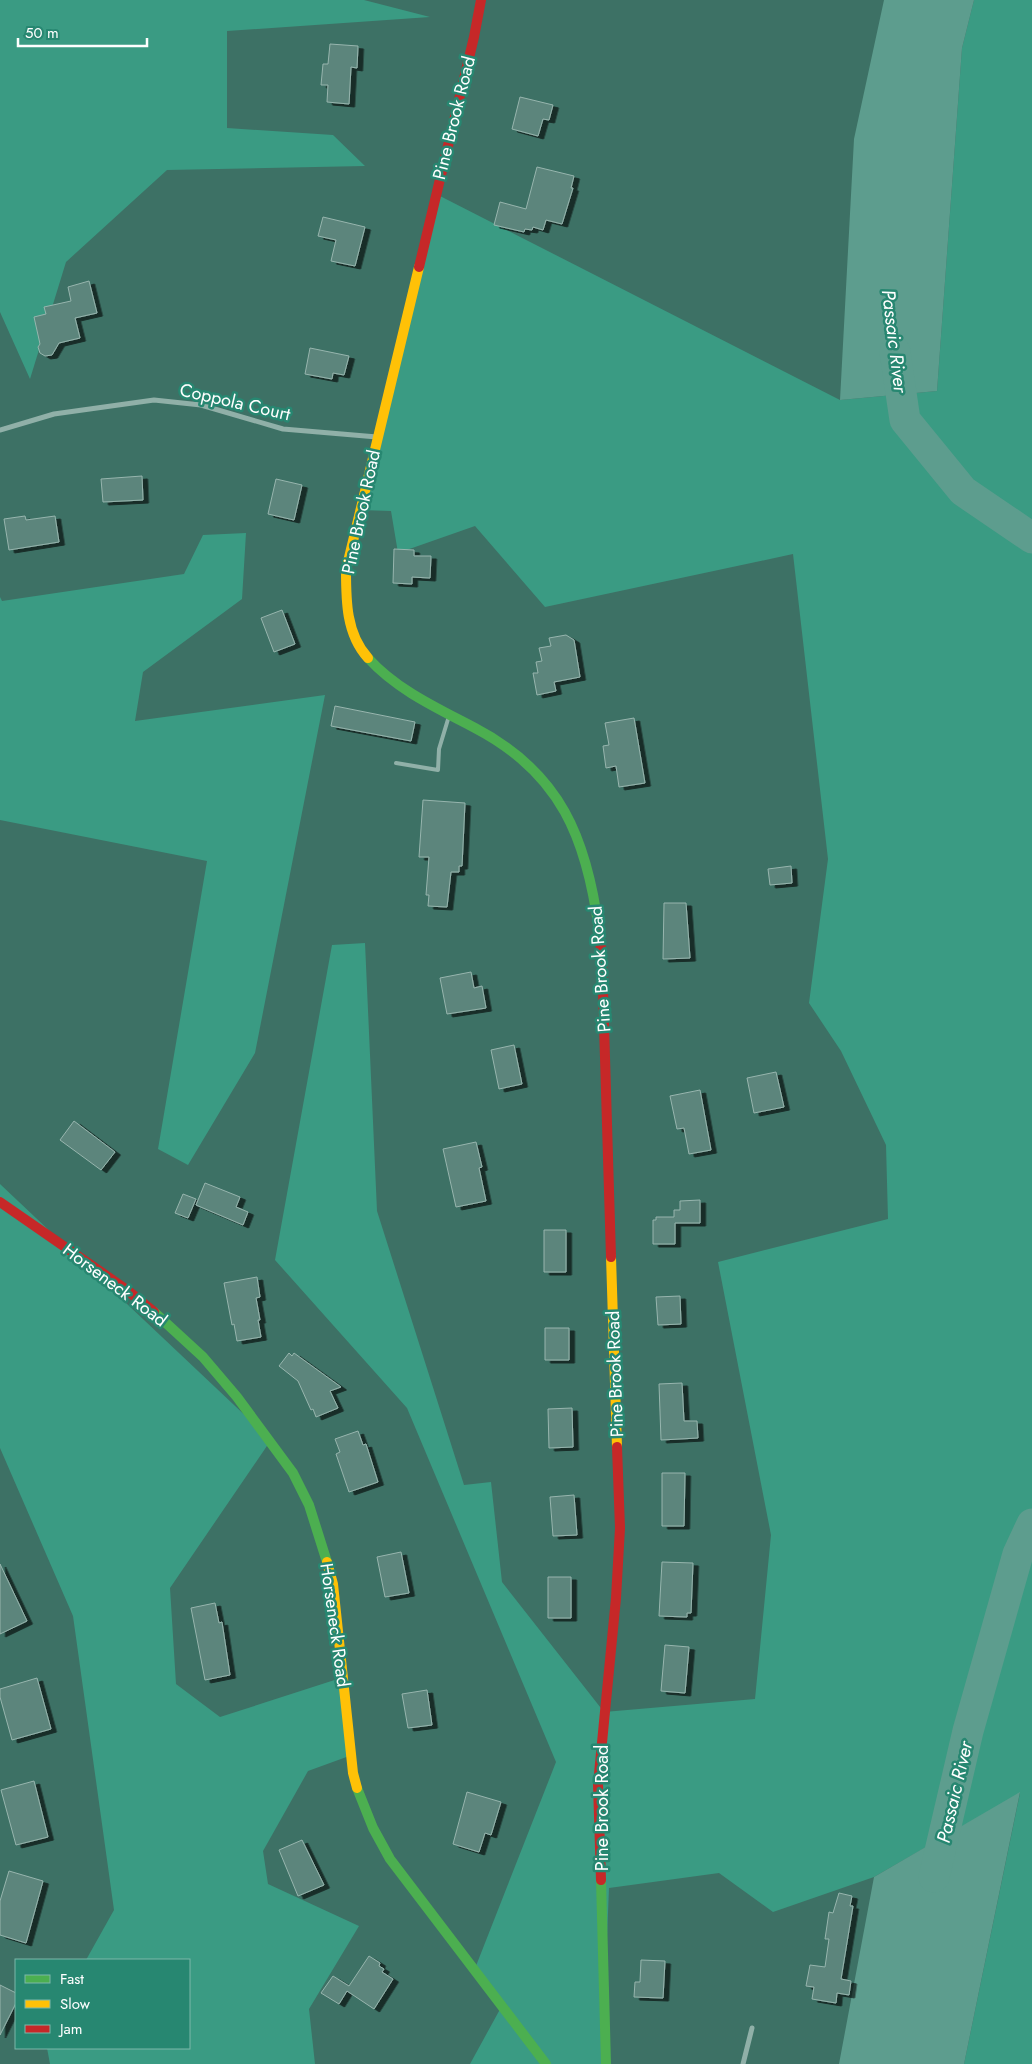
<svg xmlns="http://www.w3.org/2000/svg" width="1032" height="2064" viewBox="0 0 1032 2064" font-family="Jost,sans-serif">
  <defs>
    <filter id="shadow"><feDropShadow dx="5.5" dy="3" stdDeviation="0" flood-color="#0009"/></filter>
  </defs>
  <rect width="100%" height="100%" fill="#3d7165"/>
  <!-- green -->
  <path fill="#3a9b83" d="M0,0h364l66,17 -203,14v97l106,7 32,31 -198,4 -101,92 -36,117 -30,-67z
    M974,0h58v2064h-68l56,-271 -146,84 -101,35 -54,-39 -110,15 -7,176h-132l34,-62 -30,-31 82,-209 -149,-354 -132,-148 57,-315 33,-2 12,268 87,274 27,-3 11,100 102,130 151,-13 16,-164 -53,-273 170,-43 -2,-74 -45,-94 -32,-48 19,-144 -35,-305 -248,53 -70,-81 -77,27 -7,-42 -30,-1 79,-314 400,204 97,-9 25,-343z
    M246,533l-4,66 -99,73 -8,49 190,-26 -70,358 -67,112 -30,-16 49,-288 -207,-41v-223l2,4 182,-27 19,-39z
    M0,1184l271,256 -101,148 6,96 44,33 127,-41 5,79 -44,16 -45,80 5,33 91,42 -50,83 6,55h-265l-3,-16h142v-88h-103l28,-50 -41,-294 -73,-168z"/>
  <!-- water -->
  <path fill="#5d9d8e" d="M884,0h90l-12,48 -25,343 -97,9 14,-261z
    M1020,1792l-56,272h-125l35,-187z"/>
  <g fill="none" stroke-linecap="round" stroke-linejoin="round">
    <!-- river -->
    <path stroke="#5d9d8e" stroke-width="31" d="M895,352l10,68 58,71 69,47
      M934,1877l34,-146 50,-177 14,-30"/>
  </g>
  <!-- building -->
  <path fill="#5c857b" stroke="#97b5ae" filter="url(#shadow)" d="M330,44l28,2 -1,22 -6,-1 -2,37 -22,-2 1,-17h-7l2,-21h5z
    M520,97l33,8 -4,15 -6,-1 -5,17 -26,-7z
    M537,167l37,9 -3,12h2l-11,36 -16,-4 -3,10 -10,-3 -1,3 -7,-1 -1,3 -30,-7 6,-23 26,7z
    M323,217l42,10 -10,39 -24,-5 5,-21 -18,-4z
    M89,281l8,32 -22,5 5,20 -21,5 -7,12 -7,1 -5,-3 -2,-6 2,-3 -6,-27 12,-3 -2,-7 27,-6 -3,-14z
    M310,348l39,8 -5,19 -11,-2 -1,6 -27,-5z
    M142,476l1,24 -40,2 -2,-23z
    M276,479l26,6 -8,35 -26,-6z
    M25,516l1,4 29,-4 4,26 -50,8 -5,-31z
    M394,549l20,1v6h17l-1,22 -18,-1v7l-19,-1z
    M282,610l13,34 -21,8 -13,-34z
    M566,635l8,5 6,37 -26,5 2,9 -19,4 -4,-22h5l-2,-11 6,-1 -3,-13 12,-2 -2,-8z
    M335,706l80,16 -4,19 -80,-15z
    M634,718l11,65 -26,4 -3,-21 -10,2 -3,-22 6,-1 -4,-22z
    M423,800l42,3 -3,63h-3v6h-8l-4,35 -19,-1 1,-11h-3l3,-38h-10z
    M791,866l1,17 -22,2 -2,-16z
    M664,903h22l4,55 -27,1z
    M471,972l3,16 8,-2 4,22 -39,6 -7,-36z
    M514,1045l8,39 -23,5 -8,-39z
    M776,1072l8,35 -30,6 -7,-35z
    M700,1090l11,60 -22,4 -5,-26 -7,1 -7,-33z
    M74,1121l41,31 -14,18 -41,-30z
    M476,1142l6,25 -3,1 7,33 -30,6 -13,-58z
    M205,1183l35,14 -4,10 12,5 -5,13 -47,-20z
    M183,1194l13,5 -8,19 -13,-5z
    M700,1200v23h-25v21h-22v-24h3v-3h18v-7h6v-9z
    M544,1230h22v42h-22z
    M257,1277l3,20 -4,1 4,22h-2l3,17 -24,4 -3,-17 -2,1 -8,-42z
    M680,1296l1,28 -23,1 -2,-28z
    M545,1328h24v32h-24z
    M289,1353l3,3 2,-3 47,34 -11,4 8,17 -22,9 -3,-8 -2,1 -13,-29 -19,-15z
    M682,1383l2,38h13l1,17 -37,2 -2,-56z
    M572,1408l1,39 -24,1 -1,-39z
    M358,1431l5,14 3,-1 12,38 -29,10 -13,-38 4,-2 -5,-13z
    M662,1473h23l-1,53h-22z
    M574,1495l3,40 -24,1 -3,-39z
    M401,1552l8,41 -24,4 -8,-40z
    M662,1562l31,1 -2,50h-4v4l-28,-1z
    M0,1564l27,57 -27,13z
    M548,1577h23v41h-23z
    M215,1603l4,20 3,-1 8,53 -25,5 -14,-72z
    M665,1645l24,2 -4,46 -24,-2z
    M37,1678l14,51 -39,11 -12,-43v-8z
    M427,1690l5,35 -24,3 -6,-34z
    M34,1781l14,56 -32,8 -15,-55z
    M467,1792l34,10 -10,33 -6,-2 -6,19 -26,-8z
    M302,1840l22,45 -26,11 -19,-46z
    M9,1871l34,10 -17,62 -26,-8v-34z
    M839,1893l13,3 -2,10h3l-12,73 10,2 -2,14 -12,-2 -1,10 -24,-4 2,-12 -8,-1 4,-21 15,2 4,-28h-4l4,-27 4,1z
    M369,1956l11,7 -1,3 5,3 -2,3 11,7 -19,30 -27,-18 -8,13 -18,-11 12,-17 16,10z
    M641,1960l24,1 -2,37 -29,-1 1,-15h5z
    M0,1985l16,8v10l-16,32z"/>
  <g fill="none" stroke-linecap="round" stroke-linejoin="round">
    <!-- lane -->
    <path stroke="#90b0a8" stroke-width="4" d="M396,763l42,7 1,-21 10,-33"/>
    <!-- street -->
    <path stroke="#90b0a8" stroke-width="5" d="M0,430l54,-16 100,-14 47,5 82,24 94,8
      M743,2064l9,-36"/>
    <!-- fast -->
    <path stroke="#4caf50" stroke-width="10" d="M368,658c29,32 69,50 107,70 86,45 112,111 124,203
      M154,1312l49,45 34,40 56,76 16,32 18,57
      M357,1788l16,40 17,31 156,205
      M601,1880l5,184"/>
    <!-- slow -->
    <path stroke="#ffc107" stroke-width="10" d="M368,658c-22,-24 -22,-58 -22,-88l73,-303
      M611,1257l6,190
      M327,1562l6,22 20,189 4,15"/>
    <!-- jam -->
    <path stroke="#c62828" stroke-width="10" d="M419,267l55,-230 7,-37
      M599,931l3,27 9,299
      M0,1202l127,88 27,22
      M601,1880l-3,-96 18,-186 4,-70 -3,-81"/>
  </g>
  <g text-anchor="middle" stroke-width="5" stroke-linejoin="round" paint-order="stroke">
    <!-- street labels -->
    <g font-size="18" fill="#fff" stroke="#278771">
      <text transform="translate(454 118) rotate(-76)" y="6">Pine Brook Road</text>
      <text transform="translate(235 402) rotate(13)" y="6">Coppola Court</text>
      <text transform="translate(361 512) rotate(-78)" y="6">Pine Brook Road</text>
      <text transform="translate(600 969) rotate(-94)" y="6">Pine Brook Road</text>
      <text transform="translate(115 1285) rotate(37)" y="6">Horseneck Road</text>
      <text transform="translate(615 1374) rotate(-92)" y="6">Pine Brook Road</text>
      <text transform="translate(335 1625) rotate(82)" y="6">Horseneck Road</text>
      <text transform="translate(602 1808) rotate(-90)" y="6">Pine Brook Road</text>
    </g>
    <!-- water labels -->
    <g font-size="19" font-style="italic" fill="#fff" stroke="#278771">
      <text transform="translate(895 341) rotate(83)" y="7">Passaic River</text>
      <text transform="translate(954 1792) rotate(-77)" y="7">Passaic River</text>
    </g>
  </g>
  <!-- legend -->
  <rect x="15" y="1959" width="175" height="90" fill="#278771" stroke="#7db7aa"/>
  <rect x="25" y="1975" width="25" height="8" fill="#4caf50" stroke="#7db7aa"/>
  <text x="60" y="1984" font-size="15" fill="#ffffff">Fast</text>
  <rect x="25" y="2000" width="25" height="8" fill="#ffc107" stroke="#7db7aa"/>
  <text x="60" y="2009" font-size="15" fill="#ffffff">Slow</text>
  <rect x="25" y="2025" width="25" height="8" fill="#c62828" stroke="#7db7aa"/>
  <text x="60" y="2034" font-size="15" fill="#ffffff">Jam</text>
  <!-- scale -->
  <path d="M18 38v8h129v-8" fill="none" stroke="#ffffff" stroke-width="2.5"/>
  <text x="25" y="38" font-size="15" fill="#ffffff" stroke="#278771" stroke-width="4" paint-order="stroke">50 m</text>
</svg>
